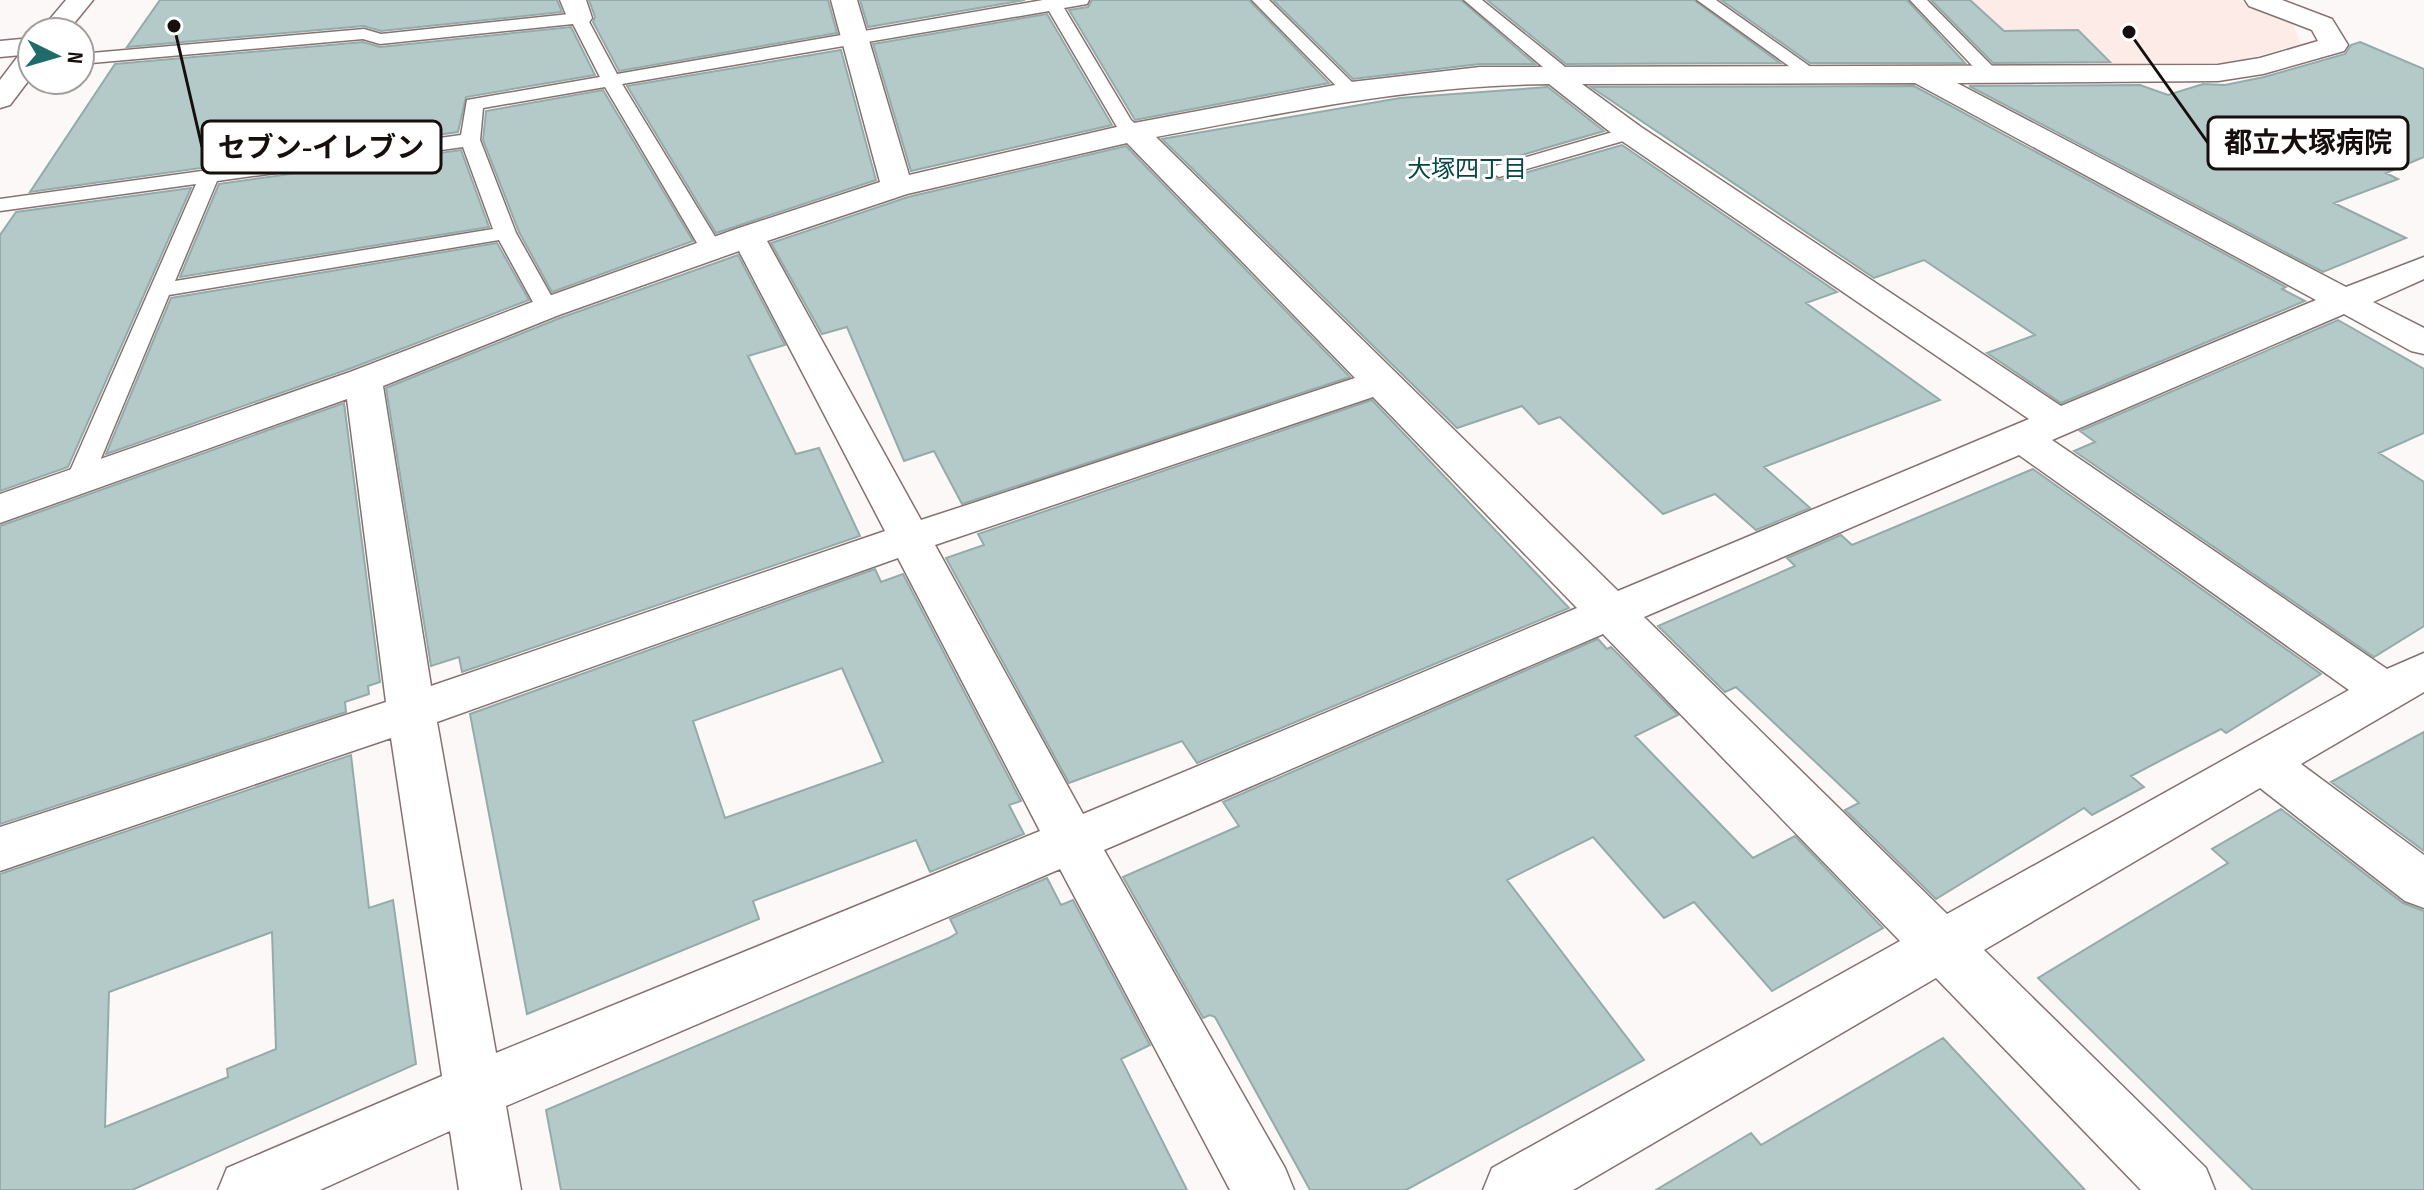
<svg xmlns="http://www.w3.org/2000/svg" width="2424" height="1190" viewBox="0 0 2424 1190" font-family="'Sofia Sans Condensed','Noto Sans JP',sans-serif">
  <rect width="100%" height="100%" fill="#fcf8f7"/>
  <!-- built -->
  <path fill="#fdebe8" d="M1928,0h310l54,21 9,23 -83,23h-221z"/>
  <!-- building -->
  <path fill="#b4cac9" stroke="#95abaa" stroke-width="2" fill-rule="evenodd" d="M160,0h397l5,12 -181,19 -17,-5 -237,21z
    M589,0h239l9,33 -218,38 -26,-49 2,-5z
    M860,0h165l-157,27z
    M1092,0h157l80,83 -194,37 -66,-110 19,-3z
    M1273,0h188l74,64h-55l-127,15z
    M1487,0h207l86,63 -214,1z
    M1721,0h186l58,63h-155z
    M1931,0h39l34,31 74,-1 32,32 -117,1z
    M1047,14l65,111 -201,46 -38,-127z
    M571,27l24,48 -129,22 -8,35 -428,60 85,-128 248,-22 17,5z
    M2360,42l64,27v88l-38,16 12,6 -64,24 72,35 -83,34 -354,-186 171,-1 28,10 35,-11 22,1 39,-8 81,-23 6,-9z
    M841,50l35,130 -160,53 -89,-147z
    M1914,86l372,201 -4,2 23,12 -244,102 -74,-50 48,-18 -111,-75 -50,18 -283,-191z
    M1548,87l56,44 -113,33 -4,10 13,6 122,-35 215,147 -31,11 134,97 -176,67 46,41 -54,22 -41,-36 -52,20 -103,-97 -21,7 -17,-18 -65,22 -295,-289 238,-41z
    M603,90l90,151 -141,51 -33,-60 -36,-92 3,-29z
    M1126,146l224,231 -388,127 -28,-53 -30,10 -57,-134 -25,7 -51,-91 137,-46z
    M461,150l28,77 -309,50 39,-93z
    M191,188l-123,279 -68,24v-256l16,-23z
    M497,243l32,57 -180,69 -243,85 65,-156z
    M738,255l47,90 -37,11 48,98 23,-6 41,88 -398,136 -3,-15 -28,9 -45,-278 174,-70z
    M2338,320l86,49v64l-45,20 45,29v144l-50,31 -300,-206 21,-9 -15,-11z
    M1372,400l197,208 -372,155 -15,-22 -113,42 -123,-225 38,-13 -6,-11z
    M344,403l36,279 -12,4 1,8 -24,8 1,10 -346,112v-298z
    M2033,469l288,205 -95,59 -5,-4 -90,47 13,11 -52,28 -8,-7 -148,91 -91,-89 14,-7 -123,-116 -11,5 -67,-66 137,-60 -8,-8 54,-23 11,10z
    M875,569l6,13 22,-8 118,227 -12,4 15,29 -94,38 -14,-32 -163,61 6,18 -232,95 -57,-300zM842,668l41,94 -158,56 -32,-97z
    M1598,639l9,10 4,-2 67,68 -43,21 118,122 42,-22 88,92 -111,63 -78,-89 -30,16 -71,-81 -86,43 137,180 -238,130h-96l-95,-173 -5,-2 -7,3 -80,-141 116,-51 -16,-24z
    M2424,732v119l-93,-69z
    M351,755l18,153 24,-8 23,164 -284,126h-132v-316zM272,932l4,117 -49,20 1,8 -123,50 4,-135z
    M2281,809l122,94 21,8v279h-171l-215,-212 190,-115 -16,-14z
    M1047,878l14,27 12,-5 77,145 -29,14 66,131h-626l-15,-80 403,-172 8,-5 -7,-14z
    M1943,1038l142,152h-429l95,-57 10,12z"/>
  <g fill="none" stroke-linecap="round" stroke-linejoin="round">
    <!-- service casing -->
    <g stroke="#857270" stroke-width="3">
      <path id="service" d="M1043,0h46l-2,4 -23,4 67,112 13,12 -3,4h-14l-10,-9 -68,-116 -427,73 100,164 -11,6 -11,-6 -95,-161 -122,21 -3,32 36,93 42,75 -3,5h-16l-40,-73 -330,55 -77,185 -4,6 -9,3 -9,-3 -4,-6 130,-296 -196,27v-12l461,-64 6,-35 133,-23 -27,-53 -193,20 -17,-5 -283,25v-10l284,-25 17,5 198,-21 8,5 30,56zM463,147l30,82 -318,52 42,-100z
        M1252,0h17l88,87 3,4 -3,4h-12z
        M1464,0h18l82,66 6,10 -3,4h-12l-5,-7z
        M1697,0h19l106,75 -3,4h-12z
        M1910,0h17l70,71 3,4 -3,4h-12z
        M1630,127l7,2 3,4 -3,4 -138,40 -10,-6 3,-4z"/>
    </g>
    <!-- minor casing -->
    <g stroke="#857270" stroke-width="3">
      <path id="minor" d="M560,0h26l6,18 -4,6h-18z
        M831,0h26l52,175 225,-52 217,-41 129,-15 738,-2 42,-7 58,-17 -6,-11 -63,-24 -4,-6h37l50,19 16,26 -4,6 -81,23 -45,7 -261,2 389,204 78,-30v22l-51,23 51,26v26l-13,-3 -67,-37 -292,126 335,229 37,-16v39l-123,72 123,91v53l-19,-7 -145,-113 -276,162 222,218 9,22h-74l-205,-212 -363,212h-90l9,-22 408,-227 -297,-307 -499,216 181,318 9,22h-64l-170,-321 -554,237 15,84h-62l-9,-59 -130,59h-102l9,-22 215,-92 -51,-338 -391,133v-44l386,-125 -39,-303 -347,124v-29l350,-122 185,-71 201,-72 144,-47zM1915,83l401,217 -255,106 -420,-279 -59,-43zM1549,84l70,55 410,280 -411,172 -462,-454c130,-25 259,-52 393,-53zM1127,143l228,235 -434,142 -154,-279 140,-47zM739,251l146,280 -454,155 -48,-300 176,-71zM1373,397l204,211 -494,206 -148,-269zM2019,455l330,235 -402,224 -303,-297zM898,558l142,273 -544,222 -59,-331z"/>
    </g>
    <!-- tertiary casing -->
    <g stroke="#857270" stroke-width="3">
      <path id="tertiary" d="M32,38v16l-32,3v-16z"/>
    </g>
    <!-- secondary casing -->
    <g stroke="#857270" stroke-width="3">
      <path id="secondary" d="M66,0h27l-26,32h-28z
        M32,49v27l-22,29 -10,3v-28l22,-29z"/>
    </g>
    <!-- service -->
    <use href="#service" fill="#fff" fill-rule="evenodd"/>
    <!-- minor -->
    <use href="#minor" fill="#fff" fill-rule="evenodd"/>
    <!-- tertiary -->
    <use href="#tertiary" fill="#fff" fill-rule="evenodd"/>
    <!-- secondary -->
    <use href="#secondary" fill="#fff" fill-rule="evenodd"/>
  </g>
  <g text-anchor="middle" stroke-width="6" stroke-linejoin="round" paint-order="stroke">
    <!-- far-neighbourhood labels -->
    <g font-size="24" fill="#044746" stroke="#fff">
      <text x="1467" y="177">大塚四丁目</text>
    </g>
  </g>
  <!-- callouts -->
  <path fill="none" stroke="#160f0e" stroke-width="3" d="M2129 32L2208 143M174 26L202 147"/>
  <g fill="#160f0e" stroke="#fff" stroke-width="3">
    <circle cx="2129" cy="32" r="8"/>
    <circle cx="174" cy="26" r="8"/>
  </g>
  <g fill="#fff" stroke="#160f0e" stroke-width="3">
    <rect x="2208" y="117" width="200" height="52" rx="8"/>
    <rect x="202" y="121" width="239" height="52" rx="8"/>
  </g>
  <g font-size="28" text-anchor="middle" font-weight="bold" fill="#160f0e">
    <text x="2308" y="152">都立大塚病院</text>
    <text x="321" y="157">セブン-イレブン</text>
  </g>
  <!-- north arrow -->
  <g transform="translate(56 56) rotate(95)"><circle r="38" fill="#ffffff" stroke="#a29f9f" stroke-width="2"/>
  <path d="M0-6L14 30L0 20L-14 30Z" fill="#206c6b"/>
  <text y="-12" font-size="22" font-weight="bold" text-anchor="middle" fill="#160f0e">N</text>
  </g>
</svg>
